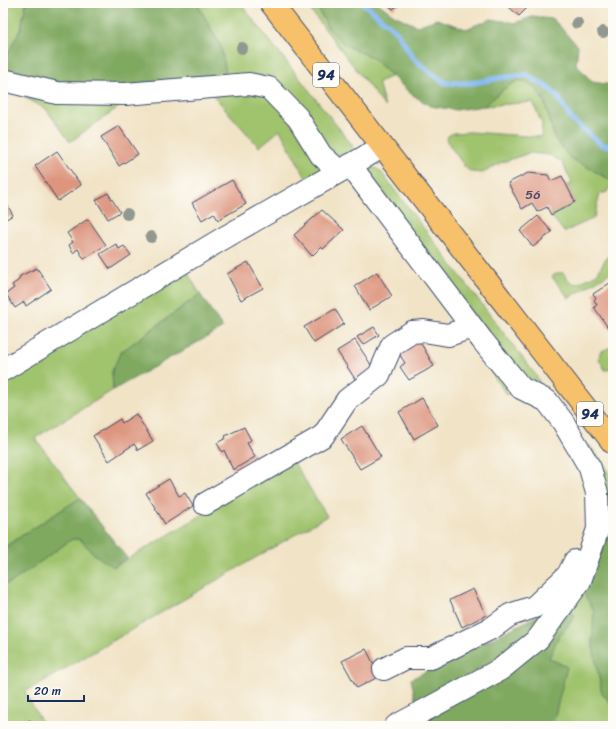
<svg xmlns="http://www.w3.org/2000/svg" width="616" height="729" viewBox="0 0 616 729" font-family="Sriracha,sans-serif">
  <rect width="100%" height="100%" fill="#fdfcf7"/>
  <filter id="ink" filterUnits="userSpaceOnUse"><feTurbulence type="fractalNoise" baseFrequency=".025" numOctaves="2"/><feDisplacementMap in="SourceGraphic" scale="8" xChannelSelector="R" yChannelSelector="G"/><feConvolveMatrix kernelMatrix="1 2 1 2 8 2 1 2 1" color-interpolation-filters="sRGB"/></filter>
  <filter id="wash" filterUnits="userSpaceOnUse"><feTurbulence type="fractalNoise" baseFrequency=".012" numOctaves="4" result="noise"/><feDisplacementMap in="SourceGraphic" scale="16" xChannelSelector="R" yChannelSelector="G"/><feGaussianBlur stdDeviation="0.9" result="paint"/><feColorMatrix in="noise" values="0 0 0 0 0 0 0 0 0 0 0 0 0 0 0 0 0 1.4 0 .05"/><feComposite in="paint" operator="in"/></filter>
  <g filter="url(#wash)">
    <rect width="100%" height="100%" fill="#f1e3c6"/>
    <!-- green -->
    <path fill="#a0c36d" stroke="#5e7966" d="M3,3h23l-5,25 -18,35z
      M197,3h43l113,143 -6,10 -11,1 -48,-59 -81,-16 14,-35z
      M305,3h10l13,25 17,16 28,14 19,18 -14,6 7,25z
      M519,80l15,6 10,15 11,38 42,34 16,8v6l-4,1 -2,4 -7,2 -6,24 -30,14 -13,-17 24,-13 -8,-16 5,-3 -10,-21 -12,-7 -21,-2 -29,10 -17,10 -12,-1 -6,-5 -19,-27 2,-4 5,-3 17,-1 71,5 1,-13 -9,-22 -49,4 21,-18z
      M212,94h54l16,15 41,60 -16,11 -27,-50 -21,17z
      M24,97l104,3 -58,42 -24,-33z
      M364,167h10l7,5 154,202 4,8 -2,3h-12z
      M613,253v18l-44,27 -17,-21 5,-4h6l7,9 7,2 20,-10 9,-16z
      M185,268l15,26 -79,58 -9,19 1,19 -78,48 45,60 -77,50v-173z
      M464,334l47,56 -4,5z
      M613,346v23l-8,1 -6,-11 1,-7z
      M589,445l24,31v28l-9,1z
      M293,461l34,55 -302,176 19,34h-41v-141l9,-3 60,-43h8l15,16 19,12z
      M580,587l15,24 -3,31 10,51 11,13v20h-62l3,-7 12,-52 -17,-9 9,-20 17,-21 -6,-9z"/>
    <!-- forest -->
    <path fill="#80a960" stroke="#4e6c5f" d="M26,3h171l24,44 5,25 -19,10 -132,6 -72,-17v-8l18,-35z
      M315,3h63l16,12 23,11 20,-7 29,10 25,-10 24,4 17,-6 21,2 25,27 -2,18 16,18 21,3v96l-43,-23 -15,-19 -11,-38 -10,-15 -15,-6 -14,8 -21,18 -28,4 -26,-4 -20,-13 -37,-35 -28,-13 -17,-17z
      M200,294l23,34 -110,62 -1,-19 9,-19z
      M80,498l47,60 -14,9 -18,-12 -15,-16h-8l-60,43 -9,3v-37z
      M613,504v93l-2,5 2,3v101l-11,-13 -10,-51 2,-31 -14,-24 24,-82z
      M553,608l-33,37 -103,62 -6,-28z
      M569,608l6,8 -17,22 -9,20 18,9 -13,52 -3,7h-128l-3,-6z"/>
    <g fill="none" stroke-linecap="round" stroke-linejoin="round">
      <!-- stream -->
      <path stroke="#81b7f0" stroke-width="5.5" d="M363,3l33,28 17,27 19,16 14,9h26l27,-5 28,-3 22,13 8,8 15,24 30,25 11,1"/>
    </g>
    <g id="blocks">
      <!-- building -->
      <path fill="#dd957f" d="M386,3h15l-8,6z
        M513,3h19l-13,13 -10,-9z
        M119,126l19,28 -19,12 -18,-29z
        M57,151l24,34 -23,16 -23,-35z
        M528,173l20,2 3,6 11,-5 13,26 -24,13 -4,-8 -10,5 -5,-9 -10,6 -14,-26z
        M232,180l14,24 -28,16 -4,-7 -12,7 -10,-17z
        M108,193l12,19 -12,7 -12,-19z
        M6,203l7,12 -10,6v-16z
        M322,210l22,20 -21,19 -2,-2 -9,9 -18,-21z
        M538,216l14,16 -19,15 -13,-16z
        M88,219l18,26 -22,14 -6,-10 -5,4 -4,-8 4,-3 -6,-9z
        M116,244l3,5 5,-3 7,9 -21,14 -10,-15z
        M248,262l15,26 -22,12 -14,-26z
        M37,268l14,21 -25,17 -2,-4 -9,6 -9,-14 8,-6 -2,-3 7,-5 1,-4z
        M377,272l15,24 -23,14 -14,-24z
        M613,281v46l-4,2 -15,-22 3,-2 -3,-5 2,-2 -3,-4z
        M335,309l9,15 -30,19 -10,-16z
        M374,327l5,8 -16,10 -6,-8z
        M355,340l18,28 -18,11 -18,-28z
        M419,340l15,26 -25,14 -9,-13 5,-4 -7,-11z
        M422,398l16,27 -24,14 -15,-27z
        M136,414l17,27 -15,9 -4,-6 -25,17 -16,-25 27,-17 2,4z
        M362,426l19,31 -21,12 -19,-30z
        M244,427l7,13 -4,3 8,14 -22,13 -9,-20 -2,2 -5,-9 9,-5 -1,-2z
        M169,479l10,17 6,-3 8,13 -28,18 -19,-31z
        M473,589l13,26 -24,12 -12,-27z
        M366,649l14,27 -23,12 -15,-27z
        M30,720l3,6h-14z"/>
    </g>
  </g>
  <g filter="url(#ink)">
    <use href="#blocks" fill-opacity="0" stroke="#3b4a6e" stroke-width="1"/>
    <g fill="none" stroke-linecap="round" stroke-linejoin="round">
      <!-- minor casing -->
      <g stroke="#3b4a6e" stroke-width="24">
        <path id="minor" d="M3,80l54,13 68,1 124,-10 20,4 29,30 23,37 18,16
          M350,165l132,175 39,48 26,13 16,21 27,46 7,25 1,36 -18,52 -42,58 -37,30 -105,57
          M3,370l219,-131 160,-92
          M205,504l118,-68 24,-36 32,-25 13,-30 20,-13 12,-1 24,4 24,-8
          M384,669l22,-11h25l61,-30 18,-13 24,-8 34,-32 7,-14"/>
      </g>
      <!-- major casing -->
      <g stroke="#3b4a6e" stroke-width="24">
        <path id="major" d="M271,3l342,440"/>
      </g>
      <!-- minor -->
      <use href="#minor" stroke="#fff" stroke-width="22"/>
      <!-- major -->
      <use href="#major" stroke="#f7c06b" stroke-width="22"/>
    </g>
    <!-- trees -->
    <g fill="#91988f">
      <circle cx="577" cy="23" r="6"/>
      <circle cx="603" cy="32" r="6"/>
      <circle cx="242" cy="48" r="6"/>
      <circle cx="127" cy="214" r="6"/>
      <circle cx="151" cy="237" r="6"/>
    </g>
  </g>
  <g text-anchor="middle" stroke-width="3" stroke-linejoin="round" paint-order="stroke">
    <!-- number labels -->
    <g font-size="13" fill="#4c4866">
      <text x="533" y="199">56</text>
    </g>
    <!-- shield labels -->
    <g fill="#fdfcf7" stroke="#5f6c8c" stroke-width="1">
      <rect x="313" y="63" width="26" height="24" rx="3"/>
      <rect x="577" y="402" width="26" height="24" rx="3"/>
    </g>
    <g font-size="14" font-weight="bold" fill="#1b2f5e">
      <text x="326" y="80">94</text>
      <text x="590" y="419">94</text>
    </g>
  </g>
  <!-- margin -->
  <rect width="616" height="729" fill="none" stroke="#fdfcf7" stroke-width="16"/>
  <!-- scale -->
  <path d="M28 695v6h56v-6" fill="none" stroke="#1b2f5e" stroke-width="2"/>
  <text x="34" y="695" font-size="12" fill="#1b2f5e" stroke="#fdfcf7" stroke-width="3" paint-order="stroke">20 m</text>
</svg>
